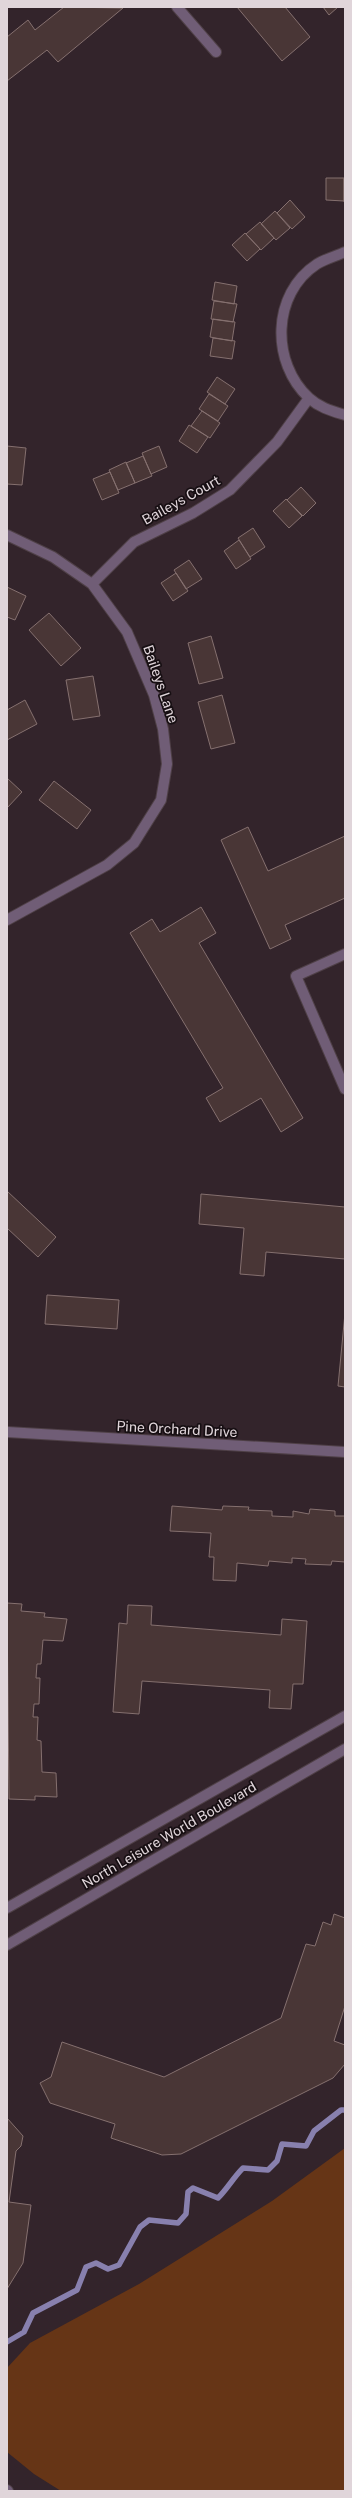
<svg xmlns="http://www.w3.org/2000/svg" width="352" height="2498" viewBox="0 0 352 2498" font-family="'Public Sans',sans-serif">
  <rect width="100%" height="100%" fill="#33242b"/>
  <!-- green -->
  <path fill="#663516" d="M345,2148v343h-284l-27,-17 -27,-22v-84l23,-25 109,-59 133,-83z"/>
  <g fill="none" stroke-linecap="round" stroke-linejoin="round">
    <!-- stream -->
    <path stroke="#8880ae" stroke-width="5.5" d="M7,2342l17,-10 9,-19 44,-23 9,-23 10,-4 12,6 11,-4 21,-38 9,-7 29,3 8,-9 2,-22 5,-4 25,10c10,-10 15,-20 25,-30l25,2 9,-9 5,-17 24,2 8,-15 27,-21h4"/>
  </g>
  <!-- building -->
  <path fill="#493636" stroke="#85706f" d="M64,7l59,1 -65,54 -11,-12 -40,31v-44l21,-17 7,10z
    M237,7h48l25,30 -28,24z
    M323,7h15l-9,8z
    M326,178h18v23l-18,-1z
    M344,179h1v23h-1z
    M290,200l15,17 -13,12 -15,-16z
    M275,211l15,17 -14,12 -15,-16z
    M260,222l14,16 -13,12 -15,-16z
    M245,233l15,16 -13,12 -15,-16z
    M215,282l22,4 -3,18 -22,-4z
    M214,301l23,3 -4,18 -22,-3z
    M213,319l22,3 -3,19 -22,-4z
    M213,338l22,3 -3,18 -22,-3z
    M217,377l18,12 -10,15 -18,-12z
    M209,394l19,12 -10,15 -19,-12z
    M202,411l18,12 -10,15 -19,-12z
    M189,425l19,12 -11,16 -18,-12z
    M7,446l19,2 -4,37 -15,-1z
    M159,446l8,21 -16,7 -9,-21z
    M143,456l9,20 -17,7 -9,-20z
    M126,462l9,21 -17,7 -9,-20z
    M110,472l9,21 -17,7 -9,-21z
    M301,487l15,16 -13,13 -16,-16z
    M286,499l16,17 -13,12 -16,-17z
    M253,528l12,19 -15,10 -12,-19z
    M239,540l12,19 -15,10 -12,-18z
    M189,560l13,19 -16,10 -12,-19z
    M176,573l12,18 -15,10 -12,-18z
    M7,587l19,9 -11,24 -8,-3z
    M49,613l32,35 -20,18 -32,-36z
    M211,636l12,42 -24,6 -11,-41z
    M93,676l7,40 -27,4 -7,-40z
    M222,695l13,48 -24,6 -13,-47z
    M25,700l12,24 -30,16v-30z
    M7,778l15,14 -15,16z
    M54,781l37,29 -14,19 -38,-29z
    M248,827l20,44 77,-35v62l-60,27 6,14 -21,10 -49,-109z
    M201,907l15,26 -17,10 104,175 -22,14 -20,-34 -41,24 -14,-24 17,-10 -93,-155 22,-14 8,13z
    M7,1191l49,46 -18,20 -31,-29z
    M201,1194l144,13v52l-79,-7 -2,24 -24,-2 4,-46 -45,-4z
    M47,1295l72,5 -2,29 -72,-5z
    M345,1313v74l-7,-1z
    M172,1506l50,4 1,-4 26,1 -1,3 24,1v5l21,1v-6l16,3 1,-5 25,2v5h10v46l-13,-1 -1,4 -26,-1 1,-5 -14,-1v5l-23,-2 -1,5 -31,-3 -1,18 -23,-1 1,-23h-5l2,-24 -41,-2z
    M7,1603l15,1 -1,7 24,2 -1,4 23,2 -4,22 -20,-1 -2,24h-4l-1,14h4l-1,26h-5l-1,13h5l-1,23 4,1 1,31 14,1 1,24 -22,-1v4l-26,-1z
    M128,1605l24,1 -1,19 130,10 1,-16 25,2 -4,63h-10l-2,25 -22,-1 1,-18 -128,-9 -3,33 -26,-2 6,-89 8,1z
    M334,1914l11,4v88l-11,35 11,4v19l-12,14 -152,76 -19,1 -51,-17 4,-14 -65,-21 -10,-20 11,-6 11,-35 102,35 117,-59 25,-74 9,2 8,-24 8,3z
    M7,2118l16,18 -2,10 -5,5 -7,51 22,3 -8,58 -16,26z"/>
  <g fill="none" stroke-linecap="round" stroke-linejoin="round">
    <!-- minor casing -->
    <g stroke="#4f4047" stroke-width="12">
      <path id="minor" d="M177,7l39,45
        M345,252c-9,4 -20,7 -28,12 -46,30 -46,99 -8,134 11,10 23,13 36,17
        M7,535l46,22 39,27 35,48 27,63 9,34 4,35 -6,36 -27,43 -27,22 -100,55
        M92,584l42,-42 59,-29 37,-23 47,-48 32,-44
        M345,954l-49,22 49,113
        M7,1432l338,20
        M7,1908l338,-192
        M7,1945l338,-196
        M7,2490l1,1"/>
    </g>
    <!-- minor -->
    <use href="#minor" stroke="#705d76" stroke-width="10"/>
  </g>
  <g text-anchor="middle" stroke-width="3.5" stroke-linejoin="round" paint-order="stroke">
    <!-- street labels -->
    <g font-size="14" fill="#e0d5da" stroke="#170f13">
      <text transform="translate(181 500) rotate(-29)" y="5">Baileys Court</text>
      <text transform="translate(161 684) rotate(71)" y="5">Baileys Lane</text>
      <text transform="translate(177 1429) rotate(3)" y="5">Pine Orchard Drive</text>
      <text transform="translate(169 1835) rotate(-30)" y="5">North Leisure World Boulevard</text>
    </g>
  </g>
  <!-- border -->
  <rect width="352" height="2498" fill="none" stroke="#e0d5da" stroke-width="16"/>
</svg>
